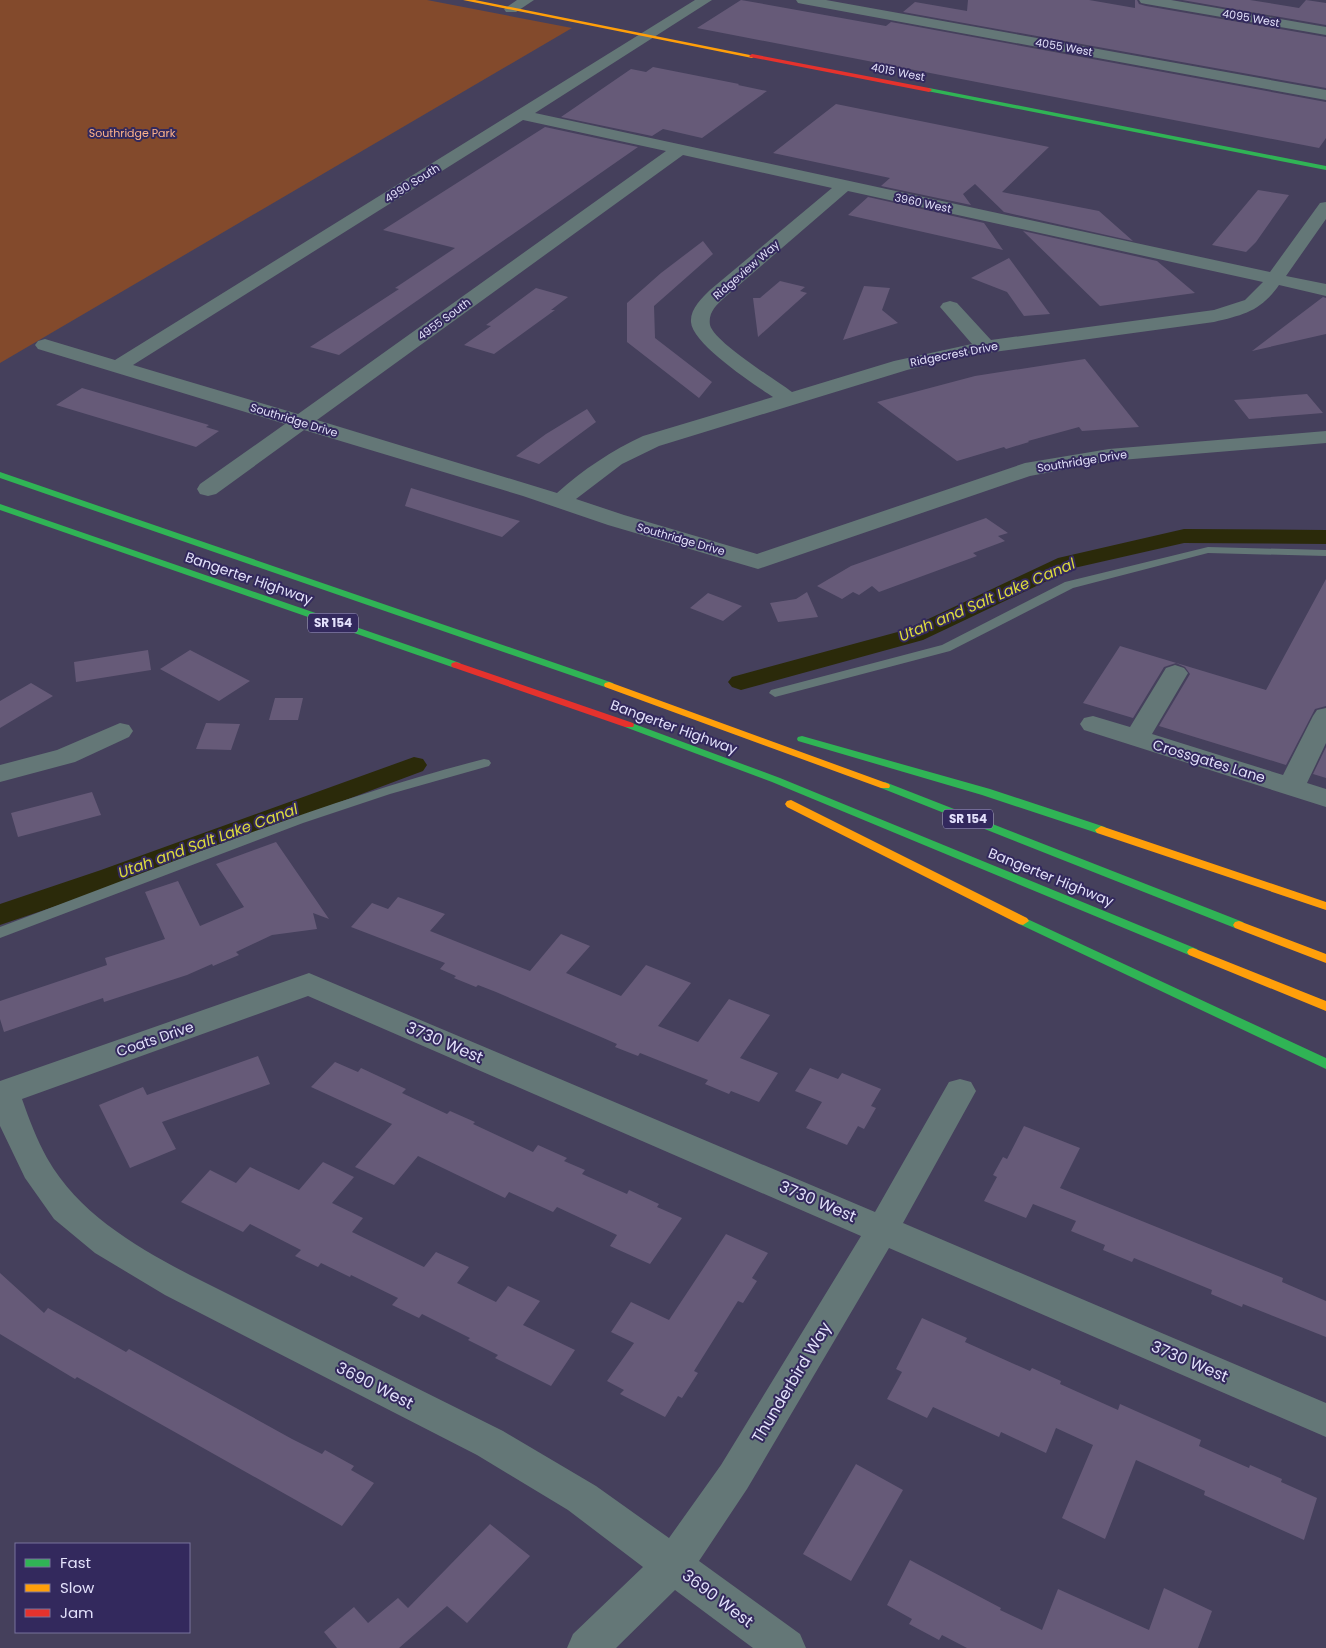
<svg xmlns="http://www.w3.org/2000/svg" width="1326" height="1648" viewBox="0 0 1326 1648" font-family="Poppins,sans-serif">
  <rect width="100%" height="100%" fill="#45405c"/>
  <!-- green -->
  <path fill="#834a2c" d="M0,0h427l145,28 -572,335z"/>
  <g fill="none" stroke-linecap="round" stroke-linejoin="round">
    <!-- canal -->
    <path fill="#2b2a0a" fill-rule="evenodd" d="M1184,529l142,1v14l-142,-1 -110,25 -151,72 -182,50 -9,-3 -4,-5 4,-5 173,-47 153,-72z
      M414,757l9,2 4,6 -4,6 -302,113 -121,41v-21l101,-34z"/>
  </g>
  <!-- building -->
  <path fill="#665a78" d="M741,0l145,26 5,-4 435,80v36l-7,10 -622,-120z
    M968,0h121l46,8v-8h2l2,4 7,2 180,31v51l-423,-76 12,-10 52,9z
    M1182,0h68l49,8 7,-8 20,3v22z
    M653,67l86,17 -1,1 29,6 -65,47 -39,-9 -11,7 -91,-19 70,-48 15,3z
    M836,104l213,43 -47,45 97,19 34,30 -129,-29 -29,-28 -12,10 8,11 -90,-19 9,-8 -117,-25z
    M545,127l93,20 -299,208 -29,-8 89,-58 -4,-1 60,-40 -72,-18z
    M1258,190l31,5 -33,47 -10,10 -34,-7z
    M868,197l116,26 19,27 -155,-35z
    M1023,231l134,30 38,32 -95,13z
    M703,241l10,13 -59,52 1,32 57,44 -13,16 -72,-56v-39l34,-30z
    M1009,258l41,56 -26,2 -17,-24 -36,-14z
    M780,281l25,6 -5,4 7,2 -49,44 -5,-39h7z
    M864,286l26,2 -8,22 16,13 -55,17z
    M536,288l32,9 -17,13h4l-61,44 -30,-9 27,-19 -5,-1z
    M1323,297l3,1v36l-74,17z
    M1085,359l54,68 -57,4 -3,-4 -51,14 1,1 -23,7 -2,-2 -47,14 -80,-59 98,-26z
    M82,388l127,37 -3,2 13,4 -23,16 -140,-42z
    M1307,394l16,19 -74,6 -15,-19z
    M587,409l9,13 -57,42 -23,-8 30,-22z
    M411,488l62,19 47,14 -18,16 -97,-31z
    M986,518l22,15 -10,3 7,5 -32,12 4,3 -98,36 -7,-6 -13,9 -6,-3 -11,7 -25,-13 34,-20z
    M1326,579v127l-11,3 -29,56 -127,-39 31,-52 -5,-7 -9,-4 -12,4 -31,51 -50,-15 37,-57 146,44z
    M807,592l11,25 -40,5 -8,-19 26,-4z
    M708,593l34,13 -19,15 -33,-13z
    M148,650l3,20 -75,12 -2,-20z
    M190,650l60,31 -31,20 -59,-32z
    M31,683l22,13 -53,32v-27z
    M275,698h28l-5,22h-29z
    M206,723l34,1 -9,26 -35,-1z
    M1326,747v31l-13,-4z
    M92,792l9,23 -83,22 -7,-24z
    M276,842l53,77 -16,-6 4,16 -45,6 -36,17 3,3 -26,11 -1,-2 -25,11 -83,27 -1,-4 -99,34 -4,-13v-18l107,-36 -2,-7 60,-19 -20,-47 33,-11 22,45 44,-19 -28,-43z
    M398,897l47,17 -15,17 100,40 31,-37 29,12 -24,27 55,23 25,-31 45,18 -33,43 40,16 31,-43 41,16 -30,43 38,15 -19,29 -28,-11 -2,3 -24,-10 3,-4 -68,-27 -2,3 -23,-9 2,-3 -16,-7 -105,-45 -18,-7 -2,2 -22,-9 2,-2 -16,-7 5,-6 -94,-36 21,-24 16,6z
    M258,1056l12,28 -108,38 14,27 -46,19 -31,-63 44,-18 4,8z
    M335,1062l23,10 3,-4 45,21 -4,4 45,21 3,-3 25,11 -2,2 60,28 5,-7 29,13 -3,3 21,9 -3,4 45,20 2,-4 30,14 -2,3 25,11 -32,46 -40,-18 7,-11 -60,-28 -4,5 -44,-20 -4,6 -87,-42 -24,29 -39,-18 37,-43 -81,-37z
    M810,1068l28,11 4,-6 39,16 -10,17 5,2 -12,21 -6,-3 -11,19 -41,-17 16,-26 -27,-11z
    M1024,1126l56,22 -20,40 223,90 -1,4 44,19v36l-83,-33 -1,3 -31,-13 1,-4 -78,-32 -2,4 -29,-12 2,-5 -34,-14 5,-10 -43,-17 -7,14 -42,-17 13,-24 -4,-2 10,-18 4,2z
    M323,1162l31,15 -22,26 31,15 -11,14 72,35 12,-15 33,15 -12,16 39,19 12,-16 32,15 -17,24 52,25 -24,36 -56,-28 3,-3 -30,-15 2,-2 -48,-24 -3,4 -27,-13 6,-7 -47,-23 -1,2 -29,-14 -3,4 -23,-11 6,-6 -51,-26 -7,8 -62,-30 29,-32 26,13 14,-16 49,23z
    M726,1234l42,19 -16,25 5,3 -14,22 -5,-2 -44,70 4,2 -16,25 -4,-2 -13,21 -45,-23 4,-4 -17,-9 27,-38 -23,-11 20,-30 38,18z
    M0,1273l44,40 4,-5 78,44 3,-3 163,90 30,15 3,-4 29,16 -3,4 23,13 -32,43 -265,-149 -2,2 -75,-45z
    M922,1318l45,20 -2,4 65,29 2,-3 29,13 -1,3 58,26 2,-6 81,36 -2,6 50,22 1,-3 32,14 -1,3 36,16 -13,42 -100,-45 1,-4 -69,-31 -31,79 -43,-21 31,-73 -37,-17 -10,25 -45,-21 -2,5 -66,-30 -6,11 -40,-19 15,-27 -6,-3z
    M856,1464l47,26 -52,91 -48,-27z
    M490,1524l40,32 -63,67 -20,-17 -48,42h-62l-13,-16 30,-25 14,16 30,-25 10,10z
    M910,1560l91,48 -1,2 42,20 16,-41 91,41 15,-42 48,23 -14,37h-231l-25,-13 -3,5 -30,-16 3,-5 -25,-14z"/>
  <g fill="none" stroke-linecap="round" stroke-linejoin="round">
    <!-- lane -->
    <path fill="#647777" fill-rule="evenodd" d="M1208,547l118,3v6l-118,-3 -135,35 -123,63 -175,46 -6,-4 2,-3 171,-45 123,-63z
      M484,759l5,1 2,3 -2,3 -99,28 -87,29 -303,115v-11c160,-60 318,-125 484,-168z"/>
    <!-- street -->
    <path fill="#647777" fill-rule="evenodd" d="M517,0h17l-18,12h-10l-2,-3z
      M695,0h17l-177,113 735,159 50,-69 6,-1v17l-40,57 40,8v12l-47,-11c-18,26 -35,30 -65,37l-228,31 -43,8 -36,9 -248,76 -37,18 -46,35 48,16 133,39 268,-91 84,-14 217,-18v12l-217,18 -79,15 -272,93 -150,-44 -85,-29 -219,-66 -88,64 -8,2 -8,-2 -3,-5 3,-5 85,-60 -247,-75 -3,-4 3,-4 7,-2 70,21zM523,120l143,31 -368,263 -165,-49zM683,155l149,33 -122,102c-8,8 -20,19 -19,32 1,22 64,63 82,75l-130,39c-32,15 -59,33 -86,57l-240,-73zM848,191l415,91 -18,18 -31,10 -223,30 -34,-37 -7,-2 -7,2 -3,4 32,37 -78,17 -102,31c-16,-12 -78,-50 -82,-67 -2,-12 6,-20 14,-27z
      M796,0h30l500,90v10l-523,-96 -5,-1z
      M1139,0h32l155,27v8l-180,-31 -5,-1z
      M1175,665l9,3 4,5 -36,61 131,41 30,-59 4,-6 9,-2v35l-19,40 19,6v18l-242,-77 -4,-6 4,-6 9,-2 37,11 36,-59z
      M120,723l9,2 4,6 -4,6 -54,25 -75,20v-17l57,-15z
      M309,973l566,239 74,-130 11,-3 11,3 5,9 -73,132 423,180v34l-437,-189 -142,241 -48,72 101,73 6,14h-53l-78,-58 -59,58h-49l6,-14 70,-67 -75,-57 -91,-55 -312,-160 -70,-42 -41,-34 -29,-41 -25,-52v-45zM308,996l553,240 -140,229 -52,73 -73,-52 -93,-55 -313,-156c-55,-29 -111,-61 -143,-117 -10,-18 -18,-39 -25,-59z"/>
    <!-- fast -->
    <path fill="#30b455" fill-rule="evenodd" d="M929,88l397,78v4l-399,-79 -1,-1z
      M0,472l613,211 1,2 -1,2h-8l-605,-209z
      M0,504l460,159 1,2 -5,3 -4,-1 -452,-157z
      M629,722l151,56 417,171 2,3 -2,3h-8l-417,-173 -147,-55 -1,-2z
      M802,736l188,53 115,38 2,3 -2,3h-8l-115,-38 -184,-54 -1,-2 1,-2z
      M885,782l358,140 2,3 -2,3h-8l-354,-140 -1,-2 1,-2z
      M1023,917l303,141v11l-307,-145 -2,-3z"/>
    <!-- slow -->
    <path fill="#ff9f0a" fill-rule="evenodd" d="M463,0h12l280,56 -3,2z
      M609,682l280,102 1,2 -1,2h-8l-276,-101 -1,-2 1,-2z
      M791,800l236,118 2,3 -6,4 -4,-1 -232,-117 -2,-3 2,-3z
      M1101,826l225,76v8l-229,-77 -2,-3z
      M1239,921l87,33v9l-91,-35 -2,-3 2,-3z
      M1193,948l133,53v10l-137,-56 -2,-3 2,-3z"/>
    <!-- jam -->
    <path fill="#e5322d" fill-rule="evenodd" d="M752,54l177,34 3,2 -3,2 -179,-35 -1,-1z
      M456,662l177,61 1,2 -1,2h-8l-173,-60 -1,-2 1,-2z"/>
  </g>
  <g text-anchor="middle" stroke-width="4" stroke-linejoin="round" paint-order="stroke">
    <!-- far-street labels -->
    <g font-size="11" fill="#e3e1fb" stroke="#33295d">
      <text transform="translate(1251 18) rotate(10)" y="4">4095 West</text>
      <text transform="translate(1064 47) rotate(10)" y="4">4055 West</text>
      <text transform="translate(898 72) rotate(11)" y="4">4015 West</text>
      <text transform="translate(412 183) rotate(-32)" y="4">4990 South</text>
      <text transform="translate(923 203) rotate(12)" y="4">3960 West</text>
      <text transform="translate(746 270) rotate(-41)" y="4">Ridgeview Way</text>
      <text transform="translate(444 319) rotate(-36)" y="4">4955 South</text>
      <text transform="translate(954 354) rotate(-11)" y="4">Ridgecrest Drive</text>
      <text transform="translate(294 420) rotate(17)" y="4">Southridge Drive</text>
      <text transform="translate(1082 461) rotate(-9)" y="4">Southridge Drive</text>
      <text transform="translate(681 539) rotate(16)" y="4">Southridge Drive</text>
    </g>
    <!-- far-park labels -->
    <g font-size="11" fill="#fcb28a" stroke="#33295d">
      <text x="132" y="137">Southridge Park</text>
    </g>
    <!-- shield labels -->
    <g fill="#33295d" stroke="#aeaacc" stroke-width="1">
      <rect x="308" y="613.5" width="50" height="19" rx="4"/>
      <rect x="943" y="809.5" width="50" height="19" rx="4"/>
    </g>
    <g font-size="12" font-weight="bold" fill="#e3e1fb">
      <text x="333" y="627">SR 154</text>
      <text x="968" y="823">SR 154</text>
    </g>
    <!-- street labels -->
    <g font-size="14" fill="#e3e1fb" stroke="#33295d">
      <text transform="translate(249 578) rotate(19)" y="5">Bangerter Highway</text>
      <text transform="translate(674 727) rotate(20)" y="5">Bangerter Highway</text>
      <text transform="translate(1209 761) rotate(17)" y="5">Crossgates Lane</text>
      <text transform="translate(1051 877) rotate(22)" y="5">Bangerter Highway</text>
      <text transform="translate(155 1039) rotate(-19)" y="5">Coats Drive</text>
    </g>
    <!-- water labels -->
    <g font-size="15" font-style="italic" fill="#dddb3c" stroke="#33295d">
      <text transform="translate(987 600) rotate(-23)" y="5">Utah and Salt Lake Canal</text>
      <text transform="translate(208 841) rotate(-20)" y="5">Utah and Salt Lake Canal</text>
    </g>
    <!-- near-street labels -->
    <g font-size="16" fill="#e3e1fb" stroke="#33295d">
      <text transform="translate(445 1042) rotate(23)" y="6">3730 West</text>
      <text transform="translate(818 1201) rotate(23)" y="6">3730 West</text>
      <text transform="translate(1190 1361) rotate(23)" y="6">3730 West</text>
      <text transform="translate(791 1382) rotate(-59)" y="6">Thunderbird Way</text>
      <text transform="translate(375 1385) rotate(27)" y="6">3690 West</text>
      <text transform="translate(718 1598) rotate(37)" y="6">3690 West</text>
    </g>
  </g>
  <!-- legend -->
  <rect x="15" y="1543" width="175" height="90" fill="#33295d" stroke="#79739c"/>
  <rect x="25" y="1559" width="25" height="8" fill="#30b455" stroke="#79739c"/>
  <text x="60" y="1568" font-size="15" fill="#e3e1fb">Fast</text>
  <rect x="25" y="1584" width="25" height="8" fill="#ff9f0a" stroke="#79739c"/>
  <text x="60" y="1593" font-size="15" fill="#e3e1fb">Slow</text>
  <rect x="25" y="1609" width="25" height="8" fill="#e5322d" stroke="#79739c"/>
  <text x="60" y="1618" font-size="15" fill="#e3e1fb">Jam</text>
</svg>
